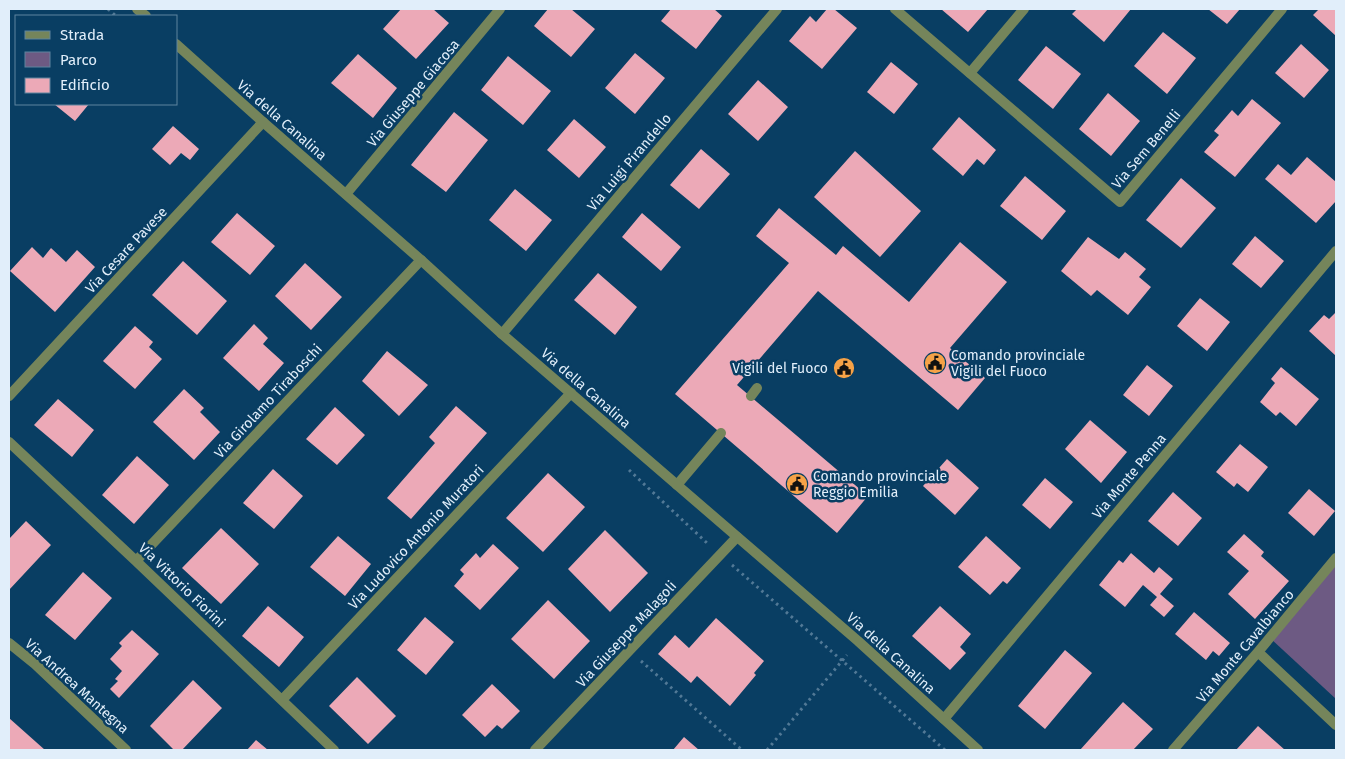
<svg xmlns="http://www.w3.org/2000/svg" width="1345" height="759" viewBox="0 0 1345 759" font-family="'Fira Sans',sans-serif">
  <rect width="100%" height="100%" fill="#093e63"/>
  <!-- green -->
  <path fill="#6d5a83" d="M1336,558v141l-66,-61z"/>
  <!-- building -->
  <path fill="#eca9b7" d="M401,9h32l16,14 -33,36 -33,-30z
    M548,9h23l24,20 -24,28 -37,-31z
    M671,9h43l8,7 -26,33 -35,-28z
    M827,9h7l23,19 -35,41 -33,-28 21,-25 6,6z
    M941,9h47l-20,23z
    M1077,9h54l-27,33 -32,-28z
    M1208,9h32l-13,15z
    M1319,9h17v27l-23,-21z
    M1163,32l33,26 -29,36 -33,-28z
    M1301,44l28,26 -25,28 -29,-25z
    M1046,46l35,28 -28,35 -35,-29z
    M635,53l30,25 -30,36 -30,-26z
    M358,54l39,34 -24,30 -42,-35z
    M508,56l43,35 -28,34 -42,-35z
    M891,62l27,22 -24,30 -27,-22z
    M758,80l30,27 -30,34 -30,-27z
    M1108,93l32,28 -29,35 -32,-27z
    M1252,99l29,24 -46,54 -31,-25 15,-17 -5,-4 18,-21 6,6z
    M54,104h35l-14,17z
    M454,112l34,28 -42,52 -35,-27z
    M959,117l37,33 -12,15 -7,-6 -14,17 -31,-27z
    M574,119l32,28 -27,31 -32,-28z
    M173,126l26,23 -9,11 -9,-7 -11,12 -18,-16z
    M701,149l29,25 -31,35 -29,-24z
    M855,151l66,60 -41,46 -66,-60z
    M1307,157l29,25v19l-20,22 -51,-44 13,-15 13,11z
    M1025,176l41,35 -24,29 -42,-34z
    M1181,178l35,30 -35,40 -35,-28z
    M515,189l37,31 -26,31 -37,-31z
    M779,208l57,47 7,-9 66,56 51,-60 47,40 -57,66 35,30 -27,32 -140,-119 -81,94 131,111 -31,37 -162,-139 114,-131 -33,-27z
    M237,213l38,33 -25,29 -39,-33z
    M642,213l39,34 -20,24 -39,-34z
    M1255,236l29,25 -23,27 -29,-24z
    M1088,237l31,22 6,-7 21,17 -7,8 12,10 -23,28 -31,-25 -6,6 -30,-25z
    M32,247l11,11 8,-10 15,14 11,-12 18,17 -40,45 -45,-41z
    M183,261l44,40 -30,34 -45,-40z
    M305,263l37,34 -31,33 -36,-34z
    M598,273l39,34 -22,28 -41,-35z
    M1200,298l30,24 -23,29 -30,-25z
    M1336,312v44l-27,-25 15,-16 5,4z
    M254,324l14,14 -5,6 21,19 -25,28 -36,-33z
    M135,326l18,16 -4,5 13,12 -27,30 -32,-28z
    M387,351l41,34 -29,31 -37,-35z
    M1147,365l26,21 -24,30 -26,-21z
    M1281,367l38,32 -23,27 -16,-14 -4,4 -16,-14 15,-19 -4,-4z
    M184,389l20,19 -4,4 20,20 -26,28 -41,-38z
    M58,399l36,31 -22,27 -38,-32z
    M456,406l31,27 -76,86 -24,-21 48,-55 -6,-6z
    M335,407l30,28 -28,30 -31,-26z
    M1090,420l37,32 -26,31 -36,-34z
    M1240,444l28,23 -20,25 -11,-9 -3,4 -18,-15z
    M137,456l32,29 -35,39 -32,-29z
    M947,459l32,29 -24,27 -32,-29z
    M273,469l30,27 -29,33 -31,-26z
    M548,473l37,34 -42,45 -37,-34z
    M1045,478l28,24 -23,27 -28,-24z
    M1309,489l26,22 -21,25 -26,-23z
    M1173,492l29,26 -24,28 -30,-25z
    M26,521l25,24 -42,45v-51z
    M221,528l38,36 -38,40 -39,-36z
    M605,530l43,43 -38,39 -42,-43z
    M1244,534l20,18 -3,4 28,25 -34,38 -27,-25 21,-23 -22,-19z
    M338,536l33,28 -26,32 -35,-29z
    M986,536l35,32 -14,16 -4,-3 -13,14 -32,-28z
    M493,544l26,24 -39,42 -26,-24 10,-12 -4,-4 16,-17 4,5z
    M1131,553l23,20 5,-6 14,12 -13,15 14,12 -10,11 -14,-12 7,-8 -14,-12 -18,22 -26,-22 20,-25 4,3z
    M83,572l29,26 -37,42 -30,-25z
    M548,600l42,41 -36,38 -43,-40z
    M268,606l36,31 -25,30 -37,-31z
    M940,606l31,28 -11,13 6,6 -16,17 -38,-34z
    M1194,612l36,31 -11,13 -6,-5 -7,9 -31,-26z
    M425,617l29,25 -28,33 -29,-25z
    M716,618l48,43 -10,12 2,2 -26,31 -33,-30 -6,7 -33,-29 17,-19 14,13z
    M132,630l27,24 -40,44 -9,-9 8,-8 -3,-2 7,-8 -12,-12 12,-13 -3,-3z
    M1065,650l27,23 -47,56 -27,-23z
    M357,677l39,39 -28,28 -39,-38z
    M193,680l29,28 -40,42h-8l-24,-24z
    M492,684l28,27 -18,18 -5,-4 -12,12 -23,-22z
    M1123,702l30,27 -20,21h-53z
    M9,718l36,32h-36z
    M1258,726l27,24h-49z
    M684,737l15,13h-26z
    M256,740l12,10h-21z"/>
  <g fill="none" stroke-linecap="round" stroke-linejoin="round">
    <!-- path -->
    <path stroke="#527996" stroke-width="3" stroke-dasharray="2.5 4" stroke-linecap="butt" d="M108,9l8,7
      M629,470l78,73
      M732,565l213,185
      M641,661l101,89
      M767,750l80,-95"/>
    <!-- service -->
    <path stroke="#75855b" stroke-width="10" d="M970,73l54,-64
      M751,396l6,-8
      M677,485l44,-52"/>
    <!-- minor -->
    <path stroke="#75855b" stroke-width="10" d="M895,9l225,193 162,-193
      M346,194l154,-185
      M502,334l275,-325
      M9,396l254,-274
      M9,442l127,119 198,189
      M136,561l285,-301
      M9,643l26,21 91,86
      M1258,652l78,73
      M282,700l289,-307
      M944,719l392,-468
      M535,750l202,-213
      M1173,750l85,-98 78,-94"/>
    <!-- tertiary -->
    <path stroke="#75855b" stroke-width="10" d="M137,9l9,7
      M176,44l87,78 158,138 81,74 356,307 120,109"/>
  </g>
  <!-- icons -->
  <defs>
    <g id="civic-disc" transform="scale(1.125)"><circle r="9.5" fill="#f6a247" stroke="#093e63"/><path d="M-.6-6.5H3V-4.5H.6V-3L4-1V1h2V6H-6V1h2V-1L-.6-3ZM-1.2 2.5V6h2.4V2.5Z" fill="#111"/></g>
  </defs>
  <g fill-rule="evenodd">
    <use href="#civic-disc" x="935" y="363"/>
    <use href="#civic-disc" x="844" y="368"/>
    <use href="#civic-disc" x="797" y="484"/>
  </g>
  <g text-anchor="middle" stroke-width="5" stroke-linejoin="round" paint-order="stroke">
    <!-- street labels -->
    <g font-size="14" fill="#e1eefa" stroke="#093e63">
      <text transform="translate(413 93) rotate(-50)" y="5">Via Giuseppe Giacosa</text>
      <text transform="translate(282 120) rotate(41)" y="5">Via della Canalina</text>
      <text transform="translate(1146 149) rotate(-50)" y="5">Via Sem Benelli</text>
      <text transform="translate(629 162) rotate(-50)" y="5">Via Luigi Pirandello</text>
      <text transform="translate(126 250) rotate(-47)" y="5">Via Cesare Pavese</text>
      <text transform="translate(586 388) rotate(41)" y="5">Via della Canalina</text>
      <text transform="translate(268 401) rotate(-47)" y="5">Via Girolamo Tiraboschi</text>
      <text transform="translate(1129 476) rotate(-50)" y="5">Via Monte Penna</text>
      <text transform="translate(416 537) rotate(-47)" y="5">Via Ludovico Antonio Muratori</text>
      <text transform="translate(182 585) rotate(44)" y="5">Via Vittorio Fiorini</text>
      <text transform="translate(626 634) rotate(-47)" y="5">Via Giuseppe Malagoli</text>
      <text transform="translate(1245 646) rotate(-50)" y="5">Via Monte Cavalbianco</text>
      <text transform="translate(891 653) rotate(42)" y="5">Via della Canalina</text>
      <text transform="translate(77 686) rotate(42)" y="5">Via Andrea Mantegna</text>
    </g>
    <!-- poi labels -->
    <g font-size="14" fill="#e1eefa" stroke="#093e63" text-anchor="start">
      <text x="951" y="360">Comando provinciale<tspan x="951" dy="16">Vigili del Fuoco</tspan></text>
      <text x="828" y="373" text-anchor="end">Vigili del Fuoco</text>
      <text x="813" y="481">Comando provinciale<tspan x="813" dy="16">Reggio Emilia</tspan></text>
    </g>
  </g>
  <!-- border -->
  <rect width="1345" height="759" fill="none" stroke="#e1eefa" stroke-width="20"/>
  <!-- legend -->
  <rect x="15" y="15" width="162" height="90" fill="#093e63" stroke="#5f849f"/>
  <rect x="25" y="31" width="25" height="8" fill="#75855b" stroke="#5f849f"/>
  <text x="60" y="40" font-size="15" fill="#e1eefa">Strada</text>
  <rect x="25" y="52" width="25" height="15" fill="#6d5a83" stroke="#5f849f"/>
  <text x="60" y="65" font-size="15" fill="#e1eefa">Parco</text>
  <rect x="25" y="78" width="25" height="15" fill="#eca9b7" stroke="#5f849f"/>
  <text x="60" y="90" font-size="15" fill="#e1eefa">Edificio</text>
</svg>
